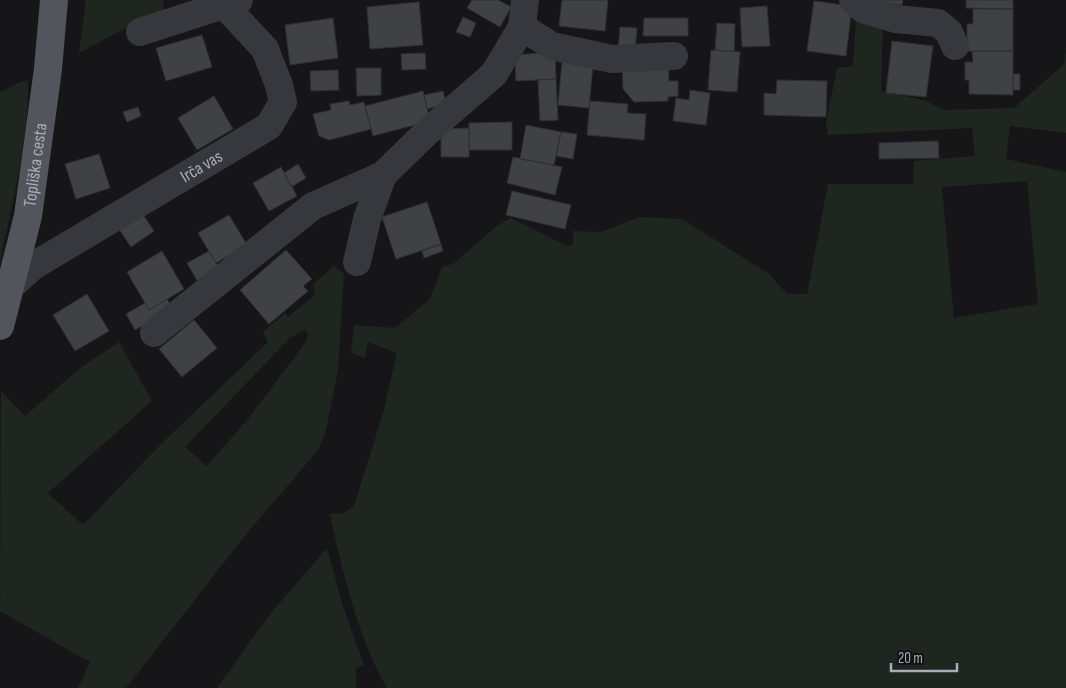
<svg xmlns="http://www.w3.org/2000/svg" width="1066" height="688" viewBox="0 0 1066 688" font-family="'Sofia Sans Condensed',sans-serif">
  <rect width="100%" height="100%" fill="#161618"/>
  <!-- green -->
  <path fill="#1e261f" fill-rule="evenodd" d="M86,0h77l1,13 -46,19 -39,21z
    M856,18l27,6 -2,67 43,9 20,10 70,-2 50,-44 2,-15v84l-56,-7 -4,33 60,13v516h-679c-28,-46 -46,-121 -57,-174l13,-1 11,-7 29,-93 14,-60 -29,-11 -3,16 -14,-5 3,-28 41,3 35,-29 12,-32 11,-3 44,-38 14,-8 56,28 6,-2v-13l28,1 39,-15 42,2 87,55 18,20h20l21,-110h85l1,-23 61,-5 -3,-28 -144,7 -2,-12 11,-55 16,-2zM1027,181l11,123 -84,14 -12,-131z
    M28,81c1,61 -16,122 -28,181v-170l20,-10z
    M334,266l10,8 -6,96 -12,60 -7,19 -76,89 -117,150h-48l12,-26 -90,-51 1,-220 24,25 55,-48 39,-26 33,59 -104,92 35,32 79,-82 106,-101 -5,-10 22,-19 3,4 27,-22 -2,-11zM305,330l3,5 -3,8 -57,76 -41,47 -22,-19 105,-109z
    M327,548l15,55 22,63 -8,2v20h-139l53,-74z"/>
  <!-- building -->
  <path fill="#404145" stroke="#303034" d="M472,0h26l13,7 -11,20 -33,-19z
    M562,0h46l-3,31 -46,-5z
    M865,0h38l-1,5z
    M966,0h47v9l-47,-1z
    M814,1l38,5 -6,50 -39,-5z
    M419,2l4,43 -53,4 -3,-42z
    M767,6l3,40 -28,1 -2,-39z
    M973,9h40v42h-46v-27h6z
    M463,17l13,6 -6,14 -14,-5z
    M333,18l5,40 -48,7 -5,-40z
    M644,18h44v18h-45z
    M717,23l18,1 -1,28 -19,-2z
    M620,27l17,1 -2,23 -17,-1z
    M202,35l10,32 -46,14 -10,-33z
    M892,41l41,5 -7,51 -40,-4z
    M711,50l29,2 -3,40 -29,-2z
    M972,51h41v44l-44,-1v-14h-4v-18h8z
    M555,52l1,27 -40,2 -1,-26z
    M425,53l1,16 -24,1 -1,-16z
    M668,61l1,20h9v15l-10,1v4l-34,1 -11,-13 -1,-27z
    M562,62l31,3 -4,43 -31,-3z
    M356,68h25v27l-24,1z
    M338,70l1,20 -28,1 -1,-20z
    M1013,74h7v16h-7z
    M556,79l2,41 -18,1 -2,-41z
    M777,80l50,1 -1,36 -62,-2v-22l12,1z
    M690,90l20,3 -4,32 -33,-4 3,-23 13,2z
    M423,91l7,30 -57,15 -8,-30z
    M443,91l3,13 -19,5 -3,-14z
    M214,96l19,33 -36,21 -19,-32z
    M349,101l1,4 14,-3 7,27 -42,11 -10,-4 -6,-22 18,-4 -1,-6z
    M590,101l38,3 -1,9 19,1 -2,26 -57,-5z
    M138,107l3,9 -14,6 -4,-10z
    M512,122v28h-43v-27z
    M526,125l35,7 -7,33 -34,-6z
    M469,128v29h-28v-28z
    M561,132l16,2 -4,25 -17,-3z
    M938,141l1,17 -60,1v-16z
    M99,154l11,34 -34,11 -11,-35z
    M513,157l49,10 -7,28 -48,-12z
    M298,164l8,14 -15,9 -7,-14z
    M281,167l16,29 -28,15 -16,-28z
    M512,191l59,14 -6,24 -59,-14z
    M427,202l14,42 -45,15 -14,-42z
    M142,213l12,18 -23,16 -12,-18z
    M229,215l18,30 -31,18 -18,-30z
    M441,244l2,7 -19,7 -2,-7z
    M286,250l26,29 -9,7 5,5 -39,33 -29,-34z
    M162,251l22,38 -35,21 -22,-38z
    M209,251l14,24 -22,12 -14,-24z
    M87,294l22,37 -34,20 -22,-36z
    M167,299l6,9 -38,22 -9,-16 19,-11 4,7z
    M194,320l23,28 -35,29 -23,-28z"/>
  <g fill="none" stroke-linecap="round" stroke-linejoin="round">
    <!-- minor -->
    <g stroke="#37383d" stroke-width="28">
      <path d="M853,0l10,9 33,10 42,4 11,9 6,14"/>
      <path d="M522,27l30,19 60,13 62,-3"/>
      <path d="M140,32l99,-32"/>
      <path d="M357,262l10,-43 16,-44 43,-42 68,-59 28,-47 3,-27"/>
      <path id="s1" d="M12,285l21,-19 236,-140 14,-24 -4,-17 -14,-36 -41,-44"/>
      <path d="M154,333l159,-127 70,-31"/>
    </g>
    <!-- major -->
    <path stroke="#53555c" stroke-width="28" id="s2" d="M0,326l28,-110 20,-147 6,-69"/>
  </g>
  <g text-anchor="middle" stroke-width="4" stroke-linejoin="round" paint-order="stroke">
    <!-- street labels -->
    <g font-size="18" fill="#a8adb8" stroke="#111113">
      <text dy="6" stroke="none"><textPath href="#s2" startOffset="165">Topliška cesta</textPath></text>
      <text dy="6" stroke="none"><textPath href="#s1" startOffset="224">Irča vas</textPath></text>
    </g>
  </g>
  <!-- scale -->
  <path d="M891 663v8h66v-8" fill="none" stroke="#a8adb8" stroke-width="2.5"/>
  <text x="898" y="663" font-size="15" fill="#a8adb8" stroke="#111113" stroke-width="4" paint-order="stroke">20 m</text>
</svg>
